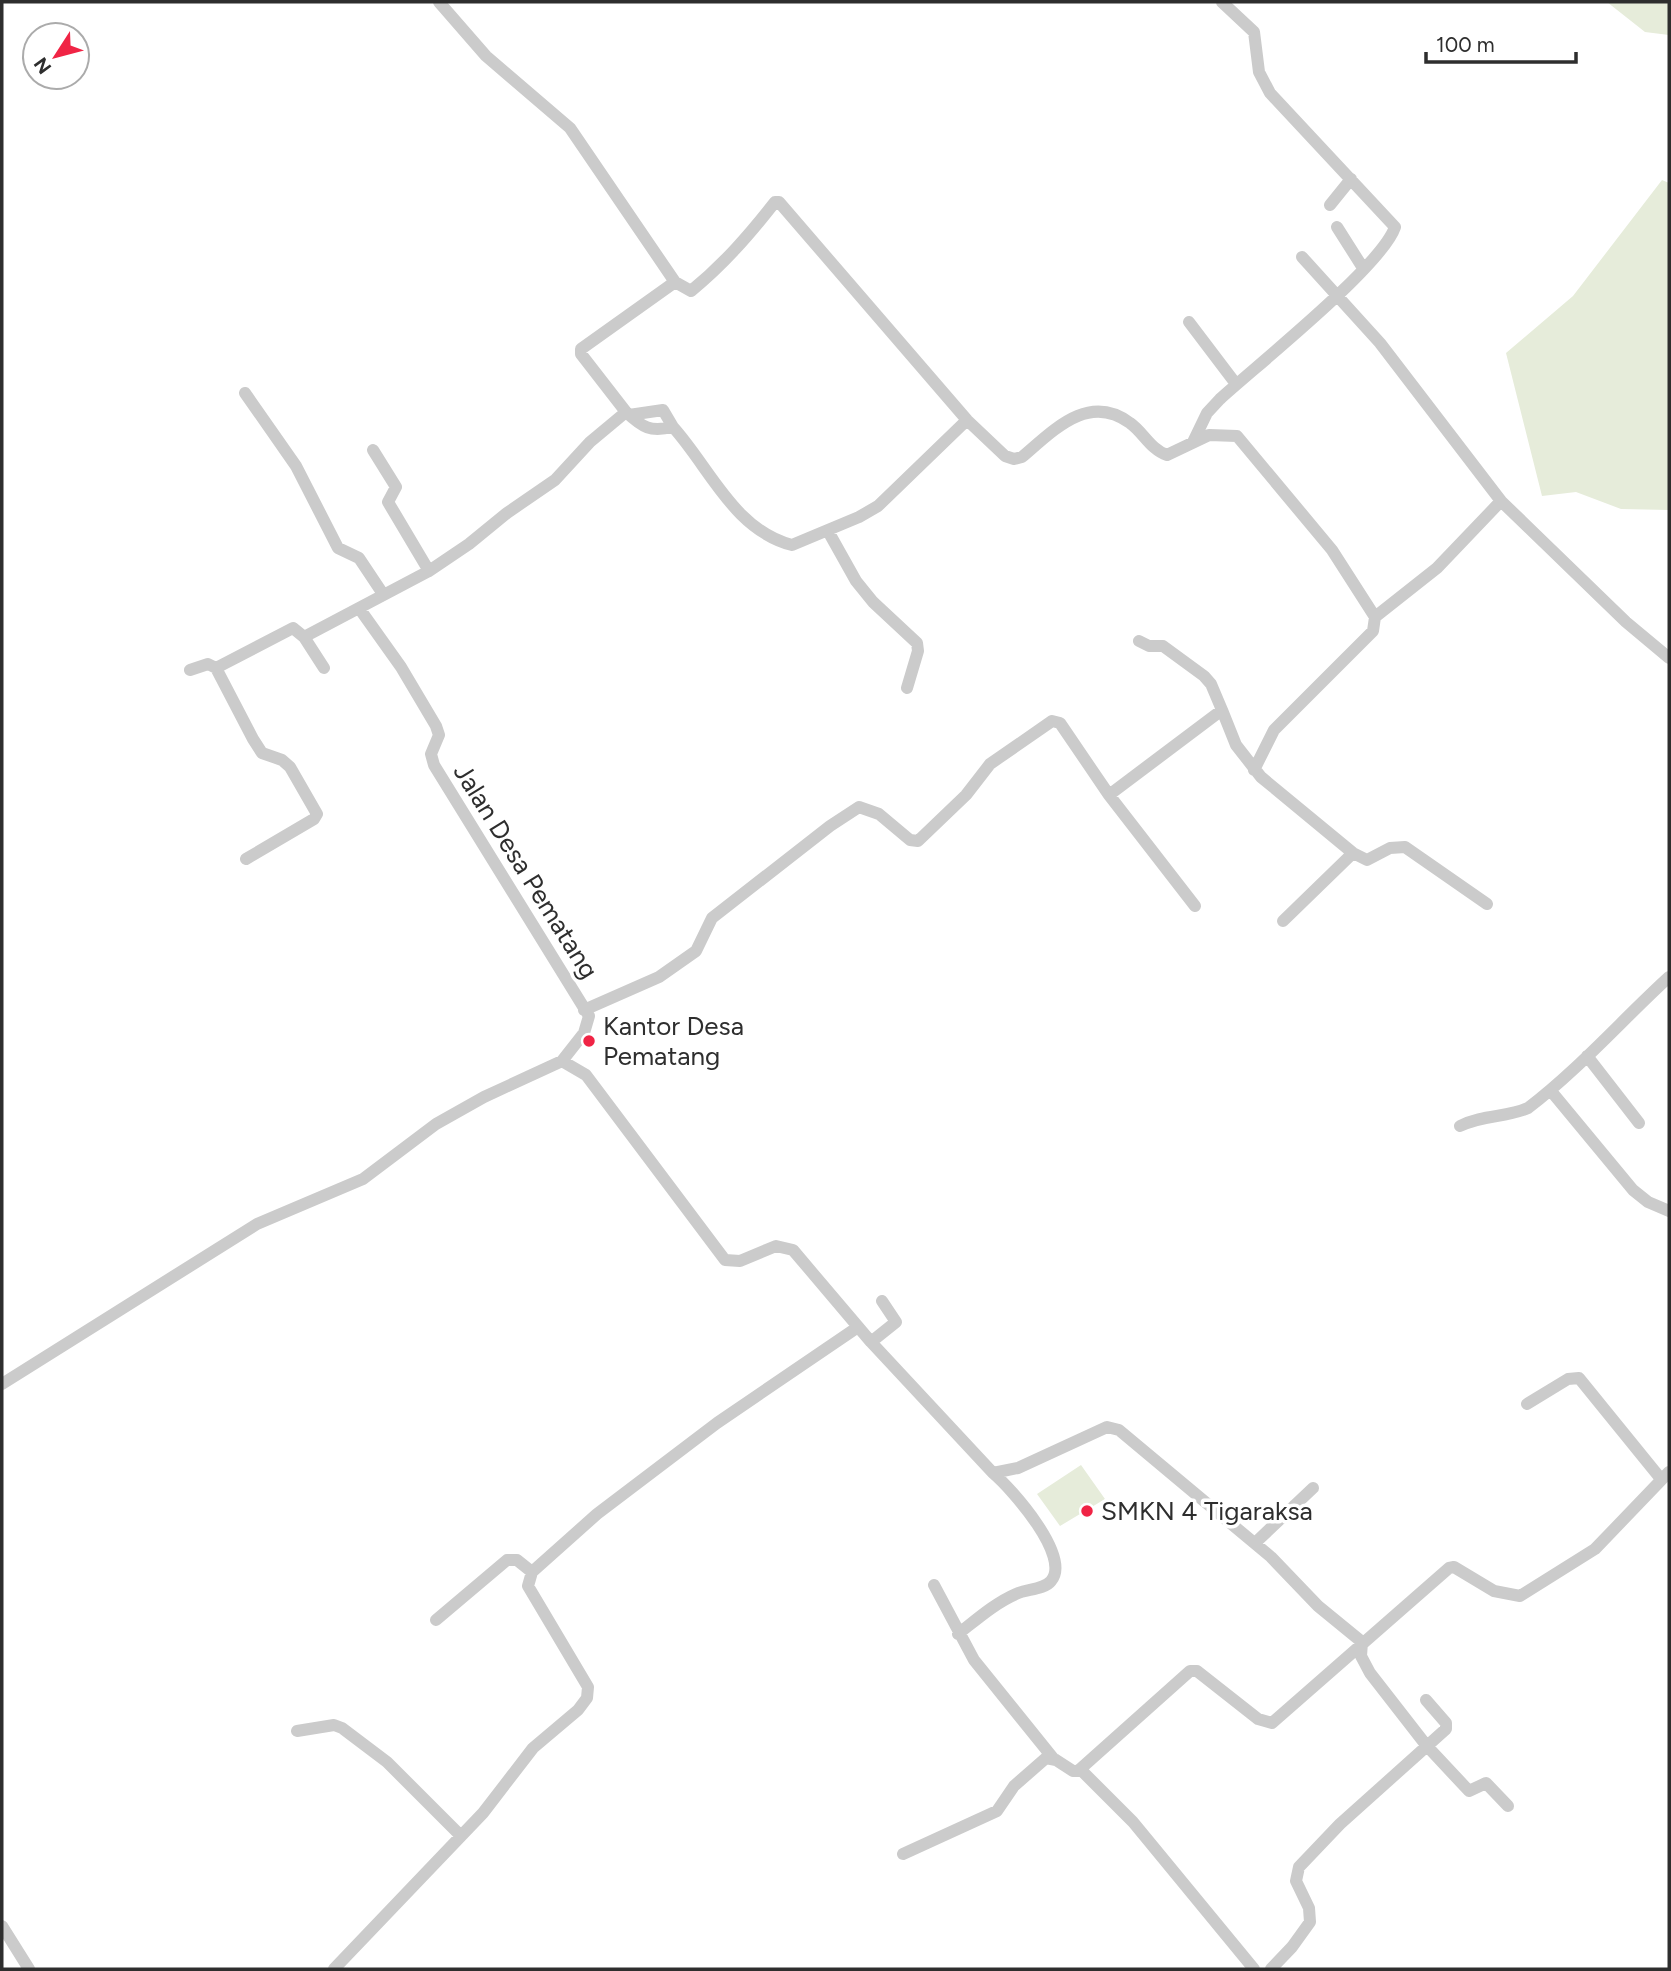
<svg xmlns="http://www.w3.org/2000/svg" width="1671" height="1971" viewBox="0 0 1671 1971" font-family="Figtree,sans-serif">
  <rect width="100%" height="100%" fill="#fff"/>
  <!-- green -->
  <path fill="#e6ecda" d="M1607,2h62v33l-24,-3z
    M1662,180l7,3v327l-48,-1 -45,-17 -34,4 -36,-143 67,-57z
    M1081,1465l24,34 -45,27 -23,-32z"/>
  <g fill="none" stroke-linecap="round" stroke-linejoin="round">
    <!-- minor -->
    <path stroke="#cbcbcb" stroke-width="12" d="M439,2l47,54 84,72 105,154 16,9c33,-27 58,-56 84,-89h4l188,218 38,36 9,3 8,-2c31,-26 66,-65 108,-34 13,9 21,27 37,32l42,-20 28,1 95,114 43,67 62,-49 64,-67 125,121 43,36
      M1330,205l21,-26
      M1337,227l26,41
      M1302,257l78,86 121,158
      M1189,322l47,62
      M245,393l51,73 42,82 21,10 24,36
      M626,412c17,16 24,20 47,15 37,41 61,103 119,118l67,-28 19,-11 89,-86
      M629,415l34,-5 10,17
      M1193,442l14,-29 13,-14c36,-33 162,-133 175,-172l-125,-134 -11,-21 -5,-40 -32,-30
      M373,450l23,37 -8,15 41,69
      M828,531l28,50 17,21 44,41 1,8 -11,37
      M359,608l42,59 35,59 3,9 -8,19 3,11 155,251 -5,17 -22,28
      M304,637l125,-66 40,-27 38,-31 48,-33 35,-38 36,-30 -45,-58v-5l94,-67
      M1139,641l10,5h14l41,30 7,8 11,26
      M216,668l37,71 9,14 20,7 8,7 27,47 -3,5 -68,40
      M190,670l18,-6 8,4 77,-40 11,9 20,31
      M1254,770l20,-40 99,-99 2,-14
      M1109,795l86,111
      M1283,921l70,-68
      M584,1010l75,-33 37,-26 16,-33 118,-92 29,-19 20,7 31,26 8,1 48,-46 24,-31 62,-43 8,2 49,72 113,-85 14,35 25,32 92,76 14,7 23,-12 15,-1 82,57
      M1587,1056l52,67
      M1551,1091l82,99 15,12 21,9
      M1460,1126c24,-12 46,-8 68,-18 51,-39 94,-88 141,-131
      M871,1342l25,-20 -14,-21
      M2,1384l255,-160 106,-45 73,-55 48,-27 78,-36 24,14 139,185 15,1 36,-15 17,4 78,92 122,131 25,-5 89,-41 12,3 152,127 47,49 44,36
      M1527,1404l41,-25 11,-1 82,101
      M1255,1543l58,-55
      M934,1585l40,75 79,98
      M436,1620l71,-60h10l15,12
      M958,1634c18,-14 37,-31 58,-40 10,-5 28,-4 35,-13 21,-24 -39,-92 -58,-108
      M1362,1642l-1,14 9,17 56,72 43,46 17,-8 22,23
      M297,1731l37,-6 8,3 45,34 74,74
      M1080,1769l53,53 121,147
      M903,1854l94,-43 17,-25 32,-28 10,2 17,11h5l112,-100h7l61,48 14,4 177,-155 5,-1 40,24 26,5 75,-47 74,-77
      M2,1926l27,43
      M334,1969l149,-156 50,-65 45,-38 9,-12 1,-11 -60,-101 4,-14 65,-58 120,-91 141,-96
      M1271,1969l21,-22 18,-25 -1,-14 -13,-27 3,-14 41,-43 106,-95v-6l-20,-23"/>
  </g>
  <!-- markers -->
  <g fill="#f02445" stroke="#fff" stroke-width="2.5">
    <circle cx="589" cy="1041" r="7"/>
    <circle cx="1087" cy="1511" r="7"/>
  </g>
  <g text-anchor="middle" stroke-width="7" stroke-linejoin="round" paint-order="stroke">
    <!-- street labels -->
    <g font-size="26" fill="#2e2e2e" stroke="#fff">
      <text transform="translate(526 871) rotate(58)" y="9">Jalan Desa Pematang</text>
    </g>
    <!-- poi labels -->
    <g font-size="26" fill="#2e2e2e" stroke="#fff" text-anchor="start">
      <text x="603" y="1035">Kantor Desa<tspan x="603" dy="30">Pematang</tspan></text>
      <text x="1101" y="1520">SMKN 4 Tigaraksa</text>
    </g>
  </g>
  <!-- border -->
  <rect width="1671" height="1971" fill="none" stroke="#2e2e2e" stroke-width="7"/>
  <!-- north arrow -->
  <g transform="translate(56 56) rotate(234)"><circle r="33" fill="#ffffff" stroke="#ababab" stroke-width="2"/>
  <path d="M0-5L12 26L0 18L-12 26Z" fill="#f02445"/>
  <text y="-10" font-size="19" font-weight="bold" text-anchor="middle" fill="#2e2e2e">N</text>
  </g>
  <!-- scale -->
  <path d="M1426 52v10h150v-10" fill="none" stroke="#2e2e2e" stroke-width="3.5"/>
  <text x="1436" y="52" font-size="21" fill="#2e2e2e" stroke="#ffffff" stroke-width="5" paint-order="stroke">100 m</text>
</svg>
